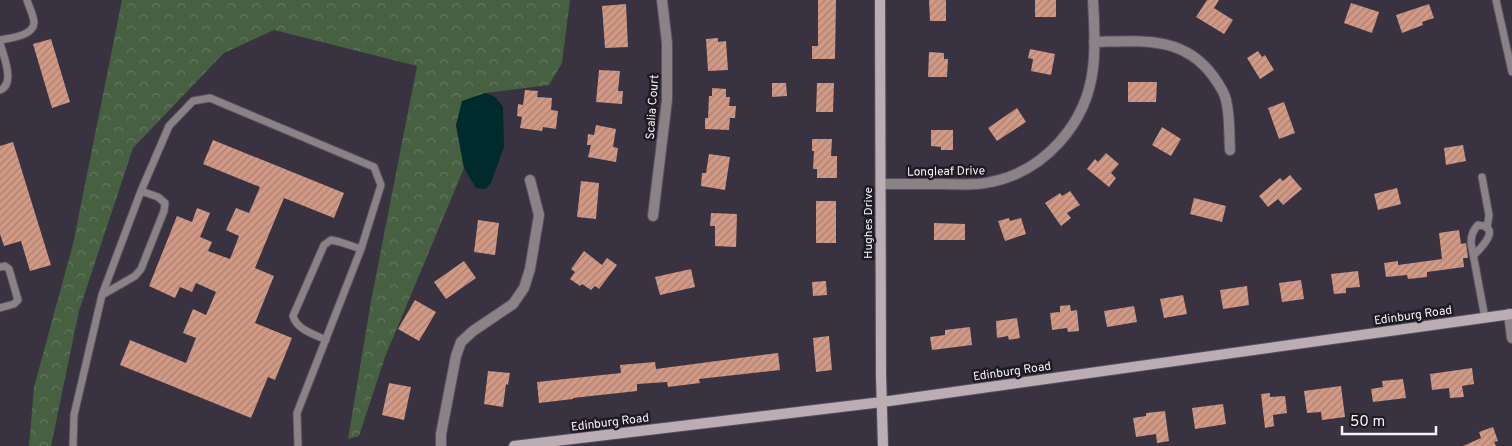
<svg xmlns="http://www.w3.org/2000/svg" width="1512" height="446" viewBox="0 0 1512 446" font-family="Overpass,sans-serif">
  <defs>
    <pattern id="forest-crowns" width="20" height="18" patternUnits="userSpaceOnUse" patternTransform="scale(1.25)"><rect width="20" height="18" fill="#476042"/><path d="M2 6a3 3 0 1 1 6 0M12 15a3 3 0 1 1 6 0" fill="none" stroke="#62775e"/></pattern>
    <pattern id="building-hatch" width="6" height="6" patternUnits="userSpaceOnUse" patternTransform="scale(1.25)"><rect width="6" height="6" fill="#d29984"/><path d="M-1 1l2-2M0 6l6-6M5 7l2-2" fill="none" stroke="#a98173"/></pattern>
  </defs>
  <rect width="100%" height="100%" fill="#393241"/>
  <!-- forest -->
  <path fill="url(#forest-crowns)" d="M122,0h448l-8,63 -13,22 -64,8 -29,32 8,43 -79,189 -26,79 -11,3 23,-138 46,-235 -143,-36 -50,23 -91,95 -54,163 -28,135h-22l5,-59 39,-143z"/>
  <!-- water -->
  <path fill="#002b2d" d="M485,93l10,4 8,10 1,40 -13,36 -5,6 -10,-1 -12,-20 -8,-43 6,-24z"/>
  <!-- building -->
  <path fill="url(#building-hatch)" d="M818,0h18l-1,59h-23v-13h6z
    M929,0h17v21h-16z
    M1035,0h21v17h-21z
    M1207,0h12l-5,8 19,12 -9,14 -28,-17z
    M1351,3l28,9 -7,21 -28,-10z
    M626,4l2,43 -23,1 -3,-42z
    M1429,4l5,14 -12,4 1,3 -21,8 -6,-18z
    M718,38v4l8,-1 2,29 -20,1 -2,-32z
    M51,39l19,63 -18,6 -19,-64z
    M1030,49l25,5 -4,21 -20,-4 2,-12 -5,-1z
    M1258,51l4,6 3,-2 9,15 -14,9 -13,-21z
    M929,52l15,1v6h4l-1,18h-19z
    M599,70l21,1 -2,20h5l-1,13 -26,-2z
    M1128,82h29l-1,20h-28z
    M772,83h14l1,13 -15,1z
    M817,83h17l-1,29h-17z
    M712,88l14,1v8h4l-1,9h7l-1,12h-5l-1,12 -24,-1v-11h3l1,-22h3z
    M525,90l13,1 -1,6 15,1 -1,12 7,1 -2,18 -13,-2 -1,4 -22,-3 2,-11 -5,-1 1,-12 5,1z
    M1284,102l11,31 -16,6 -11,-31z
    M1017,108l9,14 -29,19 -9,-13z
    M596,125l20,4 -3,18 5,1 -2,14 -28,-5 3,-12h-4l1,-11 6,1z
    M1162,127l19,12 -10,17 -19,-11z
    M931,130h22v20h-12v-3l-10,-1z
    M812,139h20l-1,17h6v22h-20v-9h-4l1,-18h-2z
    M213,140l131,53 -10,25 -50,-20 -29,70 19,8 -19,47 37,15 -17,42 -7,-3 -17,41 -131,-53 10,-25 56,23 10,-25 -13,-5 10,-24 13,6 10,-23 -20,-9 -4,9 -12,-5 -5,11 -26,-12 28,-70 15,6 5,-14 13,5 -10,24 12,5 -4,9 22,8 9,-23 -13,-6 10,-22 13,5 11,-26 -57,-23z
    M13,142l38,123 -21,6 -9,-30 -17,5 -4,-12v-88z
    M1463,145l3,16 -20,4 -2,-17z
    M1106,153l13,11 -8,9 5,5 -7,9 -22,-18 8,-10 3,3z
    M709,154l21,3 -5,33 -24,-4 1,-13h4z
    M1290,175l12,14 -19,16 -5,-6 -10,8 -9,-11 21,-18 3,3z
    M581,181l18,2 -3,36 -19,-2z
    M1397,188l4,16 -23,6 -4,-16z
    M1070,191l10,14 -13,8 4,5 -10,8 -16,-23 15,-10 2,3z
    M1194,198l32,8 -4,16 -32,-8z
    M816,201h20v42h-20z
    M711,213l26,1 -1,33 -21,-1v-20h-5z
    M1009,218l1,3 11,-3 5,16 -21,7 -7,-20z
    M478,220l21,3 -4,32 -21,-3z
    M934,223l31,1v16h-31z
    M1459,230l2,14 5,-1 2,15h-5l1,9 -37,5v5l-19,2 -1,-4 -21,2 -2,-14 14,-2v4l44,-6 -3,-26z
    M584,251l18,14 5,-7 10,7 -18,24 -4,-3 -4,4 -9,-6 -2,2 -10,-7 5,-7 -4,-3z
    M464,261l12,17 -30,21 -12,-17z
    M691,269l4,18 -35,8 -5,-18z
    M1358,271l2,16 -14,1v5l-12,1 -3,-20z
    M1301,280l3,19 -22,3 -3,-19z
    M826,281l1,14 -14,1 -1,-14z
    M1247,286l2,19 -26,4 -3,-19z
    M1183,295l4,19 -23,4 -4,-19z
    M415,300l21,12 -17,29 -21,-12z
    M1070,305l1,6 6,-1 2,21 -11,1 -1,-4 -15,2 -2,-17 10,-1v-6z
    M1134,306l3,16 -30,5 -3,-16z
    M1017,318l3,20 -11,2 -1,-4 -11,2 -1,-17z
    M970,327l2,18 -40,5 -2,-13 15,-2v-5z
    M829,336l3,34 -16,2 -3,-34z
    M778,353l2,17 -81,9 1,4 -32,4 -1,-5 -30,2v7l-64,7v1l-34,4 -2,-21 84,-9 -1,-8 35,-3 1,7z
    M1472,368l2,16 -12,2 2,11 -14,1 -1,-10 -17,2 -2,-16z
    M488,371l22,2 -2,12 -2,-1 -3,23 -19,-3z
    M1403,379l3,19 -33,4 -2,-13 12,-2 -1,-6z
    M389,383l22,4 -7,33 -22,-5z
    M1341,386l4,31 -23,3 -1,-8 -14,1 -3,-22z
    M1270,393v4l15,-1 2,17 -14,2 1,11 -9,2 -4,-34z
    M1223,404l3,20 -31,5 -3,-21z
    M1165,411l4,30 -12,2 -1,-9 -20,3 -3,-19 13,-2v-3z
    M1493,427l5,14 -4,1 2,4h-33l18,-8 -2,-6z"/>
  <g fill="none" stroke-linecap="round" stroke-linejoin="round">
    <!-- lane casing -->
    <g stroke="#57515f" stroke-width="9">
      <path id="lane" d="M1496,0l16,72
        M0,40c10,-2 33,-4 34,-17 0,-7 -5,-16 -7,-23
        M0,43c3,12 16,41 0,47
        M1482,177l7,38 -2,13
        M1474,255c8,-8 28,-28 4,-30 -5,5 -7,12 -7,18l14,75
        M0,267l5,-1 4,3 9,31 -4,4 -14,4
        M102,295l33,-19 6,-7 23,-58 1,-8 -7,-6 -17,-6
        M326,340c-12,-6 -29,-10 -33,-24l31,-71 7,-5 9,2 21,7
        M73,446l1,-31 28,-120 39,-104 28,-65 24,-25 17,-3 164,69 7,18 -20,64 -64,164 1,33"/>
    </g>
    <!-- street casing -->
    <g stroke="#57515f" stroke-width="12">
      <path id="street" d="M1094,42c45,-1 89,-7 119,34 5,7 11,15 13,24 4,15 3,34 4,50
        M881,184c20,0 40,0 61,0 16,0 33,2 49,-2 54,-11 96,-59 102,-114 3,-22 1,-46 0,-68
        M653,216l14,-116v-57l-5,-43
        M1509,314l3,24
        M441,446v-12l15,-78 5,-14 12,-11 40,-27 11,-16 6,-19 9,-54 -9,-35"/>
    </g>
    <!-- secondary casing -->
    <g stroke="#57515f" stroke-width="12">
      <path id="secondary" d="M880,0l1,375 2,71
        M514,446l368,-44 630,-88"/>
    </g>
    <!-- lane -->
    <use href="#lane" stroke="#8a8287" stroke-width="7"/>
    <!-- street -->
    <use href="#street" stroke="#8a8287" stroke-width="10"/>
    <!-- secondary -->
    <use href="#secondary" stroke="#baadb4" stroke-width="10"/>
  </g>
  <g text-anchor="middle" stroke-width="5" stroke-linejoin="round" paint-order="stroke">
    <!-- street labels -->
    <g font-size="12" fill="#f6f1fb" stroke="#1f1b22">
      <text transform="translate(652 107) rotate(-86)" y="4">Scalia Court</text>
      <text transform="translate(946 171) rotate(-1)" y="4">Longleaf Drive</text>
      <text transform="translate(868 223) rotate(-90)" y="4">Hughes Drive</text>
      <text transform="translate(1413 315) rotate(-8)" y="4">Edinburg Road</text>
      <text transform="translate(1012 371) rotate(-8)" y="4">Edinburg Road</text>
      <text transform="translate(610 422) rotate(-7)" y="4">Edinburg Road</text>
    </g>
  </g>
  <!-- scale -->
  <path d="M1342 426v8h94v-8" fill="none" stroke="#f6f1fb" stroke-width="2.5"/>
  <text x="1350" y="426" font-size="15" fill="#f6f1fb" stroke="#1f1b22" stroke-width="4" paint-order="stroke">50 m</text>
</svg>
